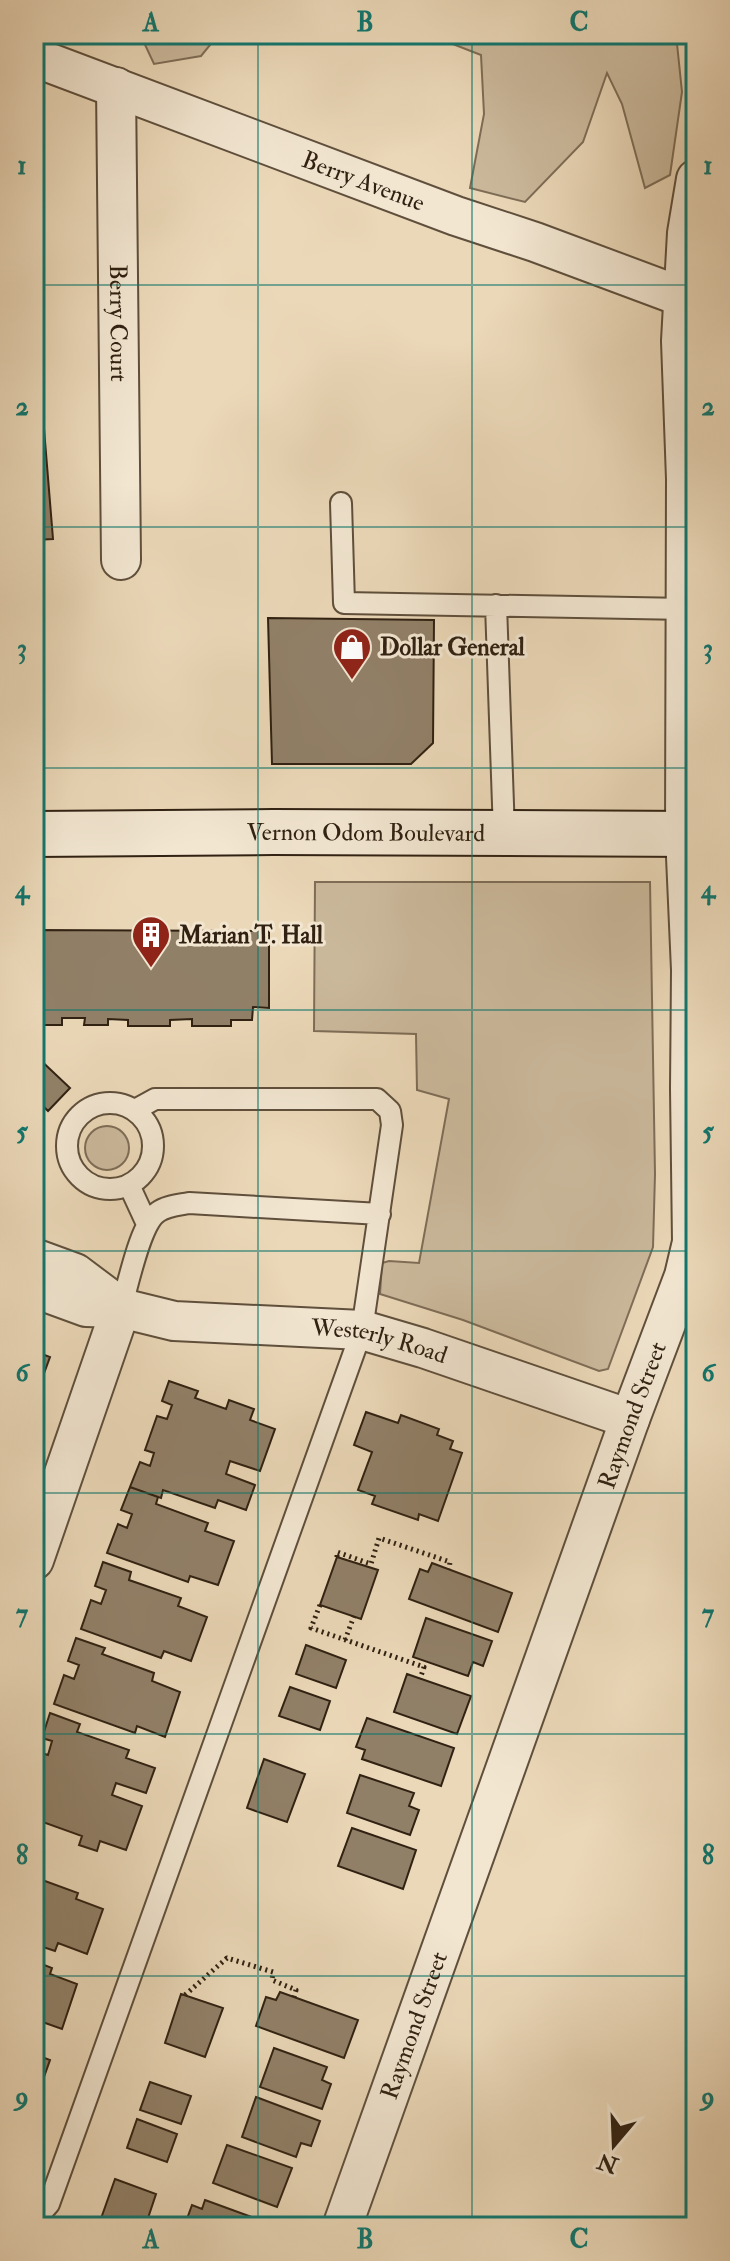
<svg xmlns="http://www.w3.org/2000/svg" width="730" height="2261" viewBox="0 0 730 2261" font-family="'IM FELL Double Pica',serif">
  <rect width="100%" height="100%" fill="#ebd8b8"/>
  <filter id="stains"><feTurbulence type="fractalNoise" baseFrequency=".0025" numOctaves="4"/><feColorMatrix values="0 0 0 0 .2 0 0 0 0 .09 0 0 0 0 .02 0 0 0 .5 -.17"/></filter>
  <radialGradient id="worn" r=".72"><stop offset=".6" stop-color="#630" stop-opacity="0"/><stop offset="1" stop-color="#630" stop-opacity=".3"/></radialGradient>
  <!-- green -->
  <path fill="#cbb99c" stroke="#7e6d57" stroke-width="2" d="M140,34h79l-18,22 -47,8z
    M427,34h249l6,58 -12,83 -25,13 -23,-84 -15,-31 -24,69 -58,60 -55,-14 14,-74 -3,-59z
    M315,882h335l5,292 -2,73 -45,122 -9,2 -136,-51 -83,-26 2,-31 7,-2 30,2 30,-164 -32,-9 -1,-56 -102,-3z
    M85 1148a22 22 0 1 1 44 0a22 22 0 1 1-44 0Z"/>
  <!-- building -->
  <path fill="#918068" stroke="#302112" stroke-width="2" d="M34,306l19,233 -19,1z
    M268,618l166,2 -1,123 -22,21h-139z
    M34,930l235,1v77l-16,-1 -1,13h-21v6h-39v-7l-22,1v6h-42v-6l-20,-1v6h-24l1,-7h-23v7h-25l-1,-7h-2z
    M34,1054l36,34 -22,23 -14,-14z
    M34,1351l16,6 -11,30 -5,-2z
    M169,1381l29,10 -3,7 31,11 3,-9 25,9 -4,11 25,9 -15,42 -30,-10 -4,13 29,11 -9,25 -28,-10 -3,8 -52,-18 -2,8 -31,-11 10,-25 10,4 4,-13 -9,-3 12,-34 10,3 5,-14 -10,-4z
    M366,1412l32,11 3,-8 38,14 -2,6 16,6 -3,8 12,4 -24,68 -19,-7 -1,6 -46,-16 3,-8 -17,-6 14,-38 -18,-7z
    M130,1487l28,10 -2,7 52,19 -3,8 29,10 -16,44 -28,-9 -2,6 -81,-29 11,-29 9,4 5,-14 -11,-4z
    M337,1557l41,13 -17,49 -41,-14z
    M103,1562l28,10 -2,8 52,18 -3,8 29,11 -16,44 -27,-10 -3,7 -80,-29 10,-29 10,4 5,-14 -11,-4z
    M432,1563l80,30 -14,39 -89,-33 11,-30 8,3z
    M426,1618l66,23 -9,25 -10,-4 -5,14 -55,-19z
    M76,1638l29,10 -3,6 52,19 -2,8 28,11 -15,45 -28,-11 -2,7 -81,-29 10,-29 10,4 5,-14 -11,-4z
    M306,1645l40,15 -10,28 -40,-14z
    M407,1674l64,22 -14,38 -63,-22z
    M290,1687l40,14 -10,29 -41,-14z
    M50,1713l30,11 -3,8 52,18 -3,8 29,10 -9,25 -30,-10 -4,12 30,11 -16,44 -26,-9 -3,10 -18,-6 3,-9 -39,-14 -2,7 -7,-2v-37l4,-11 -4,-1v-15l4,-11 10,3 4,-14 -10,-3z
    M367,1718l87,30 -13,38 -79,-27 3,-9 -9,-3z
    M264,1759l41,15 -18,48 -40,-14z
    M360,1775l54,18 -5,13 10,4 -9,25 -63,-22z
    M352,1828l64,22 -13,39 -65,-23z
    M34,1877l44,16 -2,6 27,10 -16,45 -29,-11 -3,8 -21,-7z
    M34,1961l18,7 -2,6 27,10 -15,45 -28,-10z
    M280,1992l78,28 -14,38 -88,-32 10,-29 10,3z
    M181,1994l42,14 -18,49 -40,-14z
    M274,2048l53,19 -5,13 9,4 -9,25 -62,-22z
    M34,2054l16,6 -16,45z
    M150,2082l41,14 -10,28 -41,-14z
    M256,2097l64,24 -9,25 -10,-3 -5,14 -54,-20z
    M137,2119l40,15 -10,28 -40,-14z
    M227,2145l65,23 -15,39 -64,-24z
    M115,2179l41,15 -11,33h-47z
    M205,2200l74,27h-95l8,-22 10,4z"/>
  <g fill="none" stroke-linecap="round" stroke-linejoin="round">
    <!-- lane casing -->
    <g stroke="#5f4f3c" stroke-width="24">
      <path id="lane" d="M341,503l3,100 343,6
        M496,605l8,228
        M67 1146a43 43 0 1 1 86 0a43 43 0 1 1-86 0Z
        M129,1185l18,39
        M121,1308c7,-22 19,-85 37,-96 8,-6 21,-7 31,-9l191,11
        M34,2221l15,-17 313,-874 30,-205 -2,-14 -13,-12h-222l-20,11"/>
    </g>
    <!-- street casing -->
    <g stroke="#5f4f3c" stroke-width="42">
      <g id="street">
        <path id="s1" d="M34,57l422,159 79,26 161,60"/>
        <path id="s2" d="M116,87l5,473"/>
        <path d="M34,1258l41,15 44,33"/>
        <path id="s3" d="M34,1288l52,19 35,1 53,13 188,9 61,18 207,71"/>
        <path d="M34,1560l87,-252"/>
        <path id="s4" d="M342,2227l288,-808 54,-143 8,-34 -2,-153 1,-119 -6,-136 1,-355 -5,-138 6,-108 9,-54"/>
      </g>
    </g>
    <!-- secondary casing -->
    <g stroke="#302112" stroke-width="48">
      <g id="secondary">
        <path id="s5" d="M34,834l239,-2 423,2"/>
      </g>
    </g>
    <!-- path -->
    <path stroke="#302112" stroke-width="5" stroke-dasharray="2 4" stroke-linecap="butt" d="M337,1557v-5l34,12 8,-26 71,24 -1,7
      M320,1605l-9,23 113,39 -4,12
      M345,1640l9,-24
      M185,1995l42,-37 46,14 -1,8 24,10 -2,7"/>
    <!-- lane -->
    <use href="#lane" stroke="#f2e6d1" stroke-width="20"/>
    <!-- street -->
    <use href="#street" stroke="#f2e6d1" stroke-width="38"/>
    <!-- secondary -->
    <use href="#secondary" stroke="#f2e6d1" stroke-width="44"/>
  </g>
  <!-- grid -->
  <path fill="none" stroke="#0f766e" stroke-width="2" stroke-opacity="0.55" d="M258,34v2193M472,34v2193M34,285h662M34,527h662M34,768h662M34,1010h662M34,1251h662M34,1493h662M34,1734h662M34,1976h662"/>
  <!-- icons -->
  <defs>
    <g id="shop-pin" transform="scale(2)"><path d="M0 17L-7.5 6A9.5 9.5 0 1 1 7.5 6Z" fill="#8f2418" stroke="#f2e6d1"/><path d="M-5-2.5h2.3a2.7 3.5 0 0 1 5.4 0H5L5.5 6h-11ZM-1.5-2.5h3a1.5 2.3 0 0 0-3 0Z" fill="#fff"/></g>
    <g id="building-pin" transform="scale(2)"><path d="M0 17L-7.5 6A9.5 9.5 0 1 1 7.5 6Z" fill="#8f2418" stroke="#f2e6d1"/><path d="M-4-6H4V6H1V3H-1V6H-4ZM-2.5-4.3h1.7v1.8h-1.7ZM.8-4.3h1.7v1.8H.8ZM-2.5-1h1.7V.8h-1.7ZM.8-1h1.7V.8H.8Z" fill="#fff"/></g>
  </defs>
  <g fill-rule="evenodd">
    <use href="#shop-pin" x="352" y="647"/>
    <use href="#building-pin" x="151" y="935"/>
  </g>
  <g text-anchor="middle" stroke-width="6" stroke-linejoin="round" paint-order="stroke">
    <!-- street labels -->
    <g font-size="24" fill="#302112" stroke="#f2e6d1">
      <text dy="8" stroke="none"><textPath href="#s1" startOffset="352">Berry Avenue</textPath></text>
      <text dy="8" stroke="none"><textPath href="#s2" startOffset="236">Berry Court</textPath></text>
      <text dy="8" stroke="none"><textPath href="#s5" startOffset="332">Vernon Odom Boulevard</textPath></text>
      <text dy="8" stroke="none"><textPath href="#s3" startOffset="352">Westerly Road</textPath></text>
      <text dy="8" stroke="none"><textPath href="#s4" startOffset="862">Raymond Street</textPath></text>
      <text dy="8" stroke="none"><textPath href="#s4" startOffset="214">Raymond Street</textPath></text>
    </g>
    <!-- poi labels -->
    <g font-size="24" font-weight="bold" fill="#302112" stroke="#f2e6d1" text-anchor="start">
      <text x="380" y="655">Dollar General</text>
      <text x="179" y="943">Marian T. Hall</text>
    </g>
  </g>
  <!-- margin -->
  <rect width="730" height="2261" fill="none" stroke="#ebd8b8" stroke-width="88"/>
  <!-- north arrow -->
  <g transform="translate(614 2145) rotate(199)" stroke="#f2e6d1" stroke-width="6" paint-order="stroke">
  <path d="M0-6L14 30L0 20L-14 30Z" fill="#302112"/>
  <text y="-12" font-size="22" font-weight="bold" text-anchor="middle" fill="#302112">N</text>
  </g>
  <rect x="44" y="44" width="642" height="2173" fill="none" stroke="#0f766e" stroke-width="3"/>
  <g font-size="26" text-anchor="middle" font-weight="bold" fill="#0f766e">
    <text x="151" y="31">A</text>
    <text x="365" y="31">B</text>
    <text x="579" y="31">C</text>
    <text x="22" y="174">1</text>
    <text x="708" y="174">1</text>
    <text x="22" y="415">2</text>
    <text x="708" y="415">2</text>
    <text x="22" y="657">3</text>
    <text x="708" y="657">3</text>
    <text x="22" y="898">4</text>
    <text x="708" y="898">4</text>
    <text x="22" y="1140">5</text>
    <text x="708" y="1140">5</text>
    <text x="22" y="1381">6</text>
    <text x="708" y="1381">6</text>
    <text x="22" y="1622">7</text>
    <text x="708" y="1622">7</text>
    <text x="22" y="1864">8</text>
    <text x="708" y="1864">8</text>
    <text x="22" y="2105">9</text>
    <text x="708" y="2105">9</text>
    <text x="151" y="2248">A</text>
    <text x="365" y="2248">B</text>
    <text x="579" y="2248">C</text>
  </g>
  <rect width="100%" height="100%" filter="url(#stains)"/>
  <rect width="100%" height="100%" fill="url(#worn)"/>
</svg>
